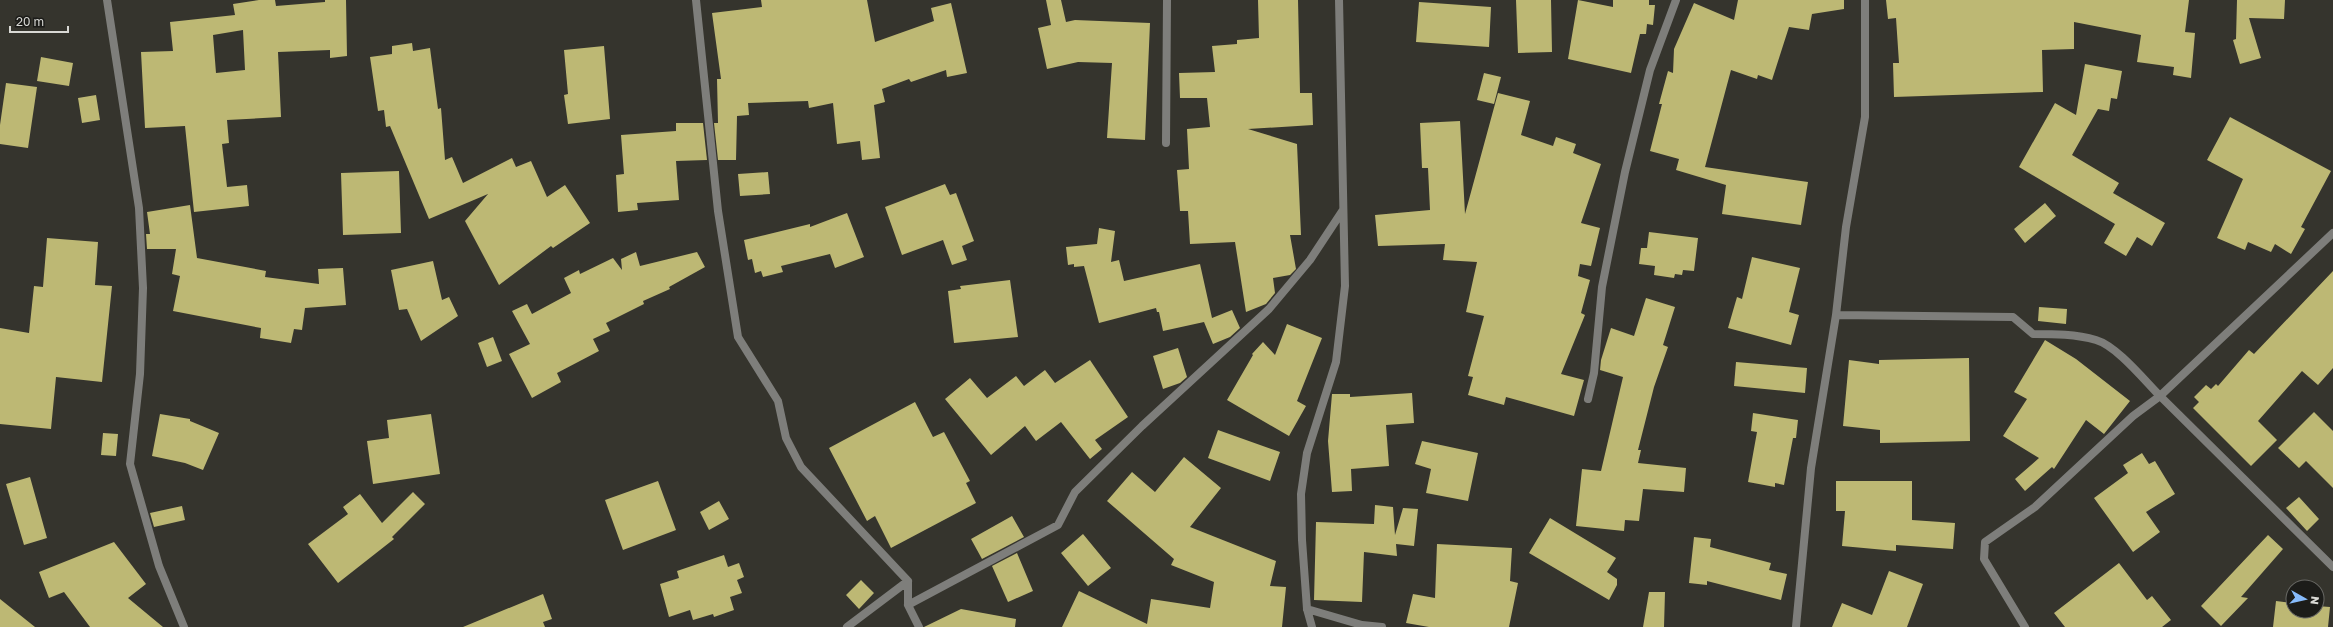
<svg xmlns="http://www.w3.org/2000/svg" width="2333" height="627" viewBox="0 0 2333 627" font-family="'Golos Text',sans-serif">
  <rect width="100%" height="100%" fill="#35342d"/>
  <!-- building -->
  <path fill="#bdb874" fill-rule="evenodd" d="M259,0h16l1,6 49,-4v-2h21l1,56 -17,2v-8l-52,2 3,65 -54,3 2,23 -7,1 5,43 20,-2 2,21 -55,6 -9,-86 -40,2 -4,-76 32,-1 -3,-29 65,-7 -2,-11zM243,30l2,40 -29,3 -3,-38z
    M761,0h106l8,42 59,-21 -3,-13 20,-5 16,70 -20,4 -1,-7 -35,12 -2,-3 -27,10 3,13 -11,3 6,53 -18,2 -2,-19 -23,3 -4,-41 -24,5 -1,-7 -60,2 1,12 -12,1 -1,44h-18l-4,-37h4l-1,-44h4l-9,-66 50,-6z
    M1046,0h15l5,22 9,-2 75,3 -5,117 -38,-2 5,-75 -34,-1 -31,7 -9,-41 13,-3z
    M1258,0h40l2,93h12l1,32 -65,4 49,15 4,91h-11l6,34 -6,6 -17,3 2,15 -9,11 -20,8 -11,-70 -45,2 -2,-33h-8l-3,-41 12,-1 -2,-40 23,-2 -3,-29h-27l-1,-25 36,-1 -3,-26 25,-2v-4l22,-2z
    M1516,0h35l1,52 -34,1z
    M1578,0l35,7v-7h36v5h6l-2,20 -6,-1 -1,10h-6l-9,39 -63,-14z
    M1738,0h106v9l-32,5 -3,16 -20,-3 -17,53 -14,-5 -1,4 -26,-9 -26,97 103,15 -7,43 -79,-11 4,-29 -50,-15 3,-11 -29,-8 12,-47h-3l9,-33 5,2 1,-24 20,-46 40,17z
    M1886,0h303l-4,32 10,1 -4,45 -18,-3 1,-8 -37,-5 4,-27 -67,-13v27l-32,1 1,42 -149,5 -1,-34h6l-3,-45 -8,1z
    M2237,0h48l-1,19 -35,-1 12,40 -21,6 -7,-24 3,-1z
    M1419,2l72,5 -2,40 -73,-5z
    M412,43l1,8 17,-3 8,61 3,-1 4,52 7,-3 11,26 49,-25 4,9 15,-6 16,36 18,-12 25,38 -37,25 -2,-2 -52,39 -34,-64 23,-27 -59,25 -39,-93 -4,1 -2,-17 -6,1 -8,-54 22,-3v-8z
    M604,46l6,73 -42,5 -4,-29 4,-1 -4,-44z
    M41,57l32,6 -4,23 -32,-5z
    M2085,64l37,7 -5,28 -6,-1 -2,13 -11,-2 -26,46 47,28 -6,10 52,30 -13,23 -15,-9 -11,19 -22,-13 11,-19 -96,-57 36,-64 21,12z
    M1484,73l17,4 -7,27 -17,-4z
    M6,83l31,4 -9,61 -28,-4v-19z
    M1498,93l32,8 -9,34 32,11 3,-9 20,7 -3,9 28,11 -20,59 19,5 -9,38 -11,-2 -2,12 12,4 -9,33 4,2 -24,59 23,6 -10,36 -68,-19 -2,8 -36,-10 5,-18 -5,-1 16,-60 -18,-4 11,-50 -34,-2 2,-16 -67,2 -3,-31 55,-5 -2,-42h-6l-2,-45 40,-2 5,93z
    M96,95l4,25 -18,3 -4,-25z
    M2230,117l101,54 -30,56 4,2 -14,25 -16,-10 -4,8 -23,-10 -3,8 -28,-12 26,-59 -36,-19z
    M676,123h27l4,37 -31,1 3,39 -42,3 1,7 -20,2 -2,-37 8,-1 -3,-39 55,-4z
    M399,171l2,62 -58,2 -2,-62z
    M768,172l2,22 -30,2 -2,-22z
    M945,184l5,11 6,-2 18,48 -12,5 5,14 -15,5 -9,-25 -41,15 -17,-48z
    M2045,203l11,13 -31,27 -11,-14z
    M190,205l7,53 69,13 -1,6 54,7 -1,-15 25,-1 3,37 -41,3 -3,22 -8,-1 -3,14 -31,-5 1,-10 -88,-17 7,-35 -8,-2 4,-25h-29l-1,-15h4l-3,-22z
    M847,213l17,44 -29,11 -5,-14 -49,12 2,6 -20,5 -2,-6 -6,2 -3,-14 -4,1 -4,-20 66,-16v3z
    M1099,228l16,3 -4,31 8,-2 5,21 76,-17 12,54 20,-8 8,18 -10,9 -17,7 -9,-22 -41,9 -4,-19h-2l-1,-4 -57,15 -15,-57 -10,1v-3l-6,1 -2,-18 31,-3z
    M1649,232l49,6 -4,33 -11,-1 -1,5 -7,-1 -1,4 -20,-3 1,-9 -16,-2 2,-16h6z
    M47,238l51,4 -3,43 17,1 -10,96 -46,-5 -5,52 -51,-5v-96l29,5 5,-47 9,1z
    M636,252l4,14 57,-14 8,15 -36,20 1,2 -27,12 1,3 -38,19 4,8 -17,8 6,12 -42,22 4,9 -29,16 -23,-44 21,-10 -18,-33 15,-7 5,10 39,-21 -7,-15 15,-8 1,4 33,-16 9,12 -1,-11z
    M1752,257l48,11 -11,44 10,3 -8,30 -63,-17 9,-31 5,2z
    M433,261l9,39 7,-3 9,19 -37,25 -14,-32 -8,1 -8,-40z
    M2333,271v97l-15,17 -16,-14 -44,50 19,19 -26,26 -58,-58 6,-6 -5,-5 12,-12 5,4 5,-5 2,2 31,-36 5,4z
    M1010,280l8,57 -64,6 -6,-52 13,-2 -1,-3z
    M1646,298l29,9 -12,38 5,2 -14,40 -16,63h3l-3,13 48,5 -2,24 -41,-3 -4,32 -14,-1 -1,11 -48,-5 6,-57 19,2 22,-94 -23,-7 1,-10 10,-32 23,8z
    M2039,307l28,2 -1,15 -28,-3z
    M1287,324l35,14 -25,63 9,5 -17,30 -62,-36 26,-45 -1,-1 11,-12 12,13z
    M493,337l9,24 -15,6 -9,-24z
    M2045,340l31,19 54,42 -26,33 -18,-14 -32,49 -2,-2 -27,24 -10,-12 24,-21 -36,-22 24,-37 -13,-7z
    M1178,348l9,29 -7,6 -17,6 -10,-33z
    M1969,358l1,83 -90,2v-13l-37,-4 6,-66 30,4v-4z
    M1090,360l38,57 -33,23 7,9 -12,10 -29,-37 -25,19 -11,-15 -34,29 -46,-56 25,-21 17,20 29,-22 8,10 21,-16 10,13z
    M1736,362l71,6 -2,25 -71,-7z
    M1412,393l2,30 -28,2 3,41 -38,3 1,22 -20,1 -4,-51 4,-47h18v3z
    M915,402l18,35 11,-5 26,49 -4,2 10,20 -85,45 -16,-32 -8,5 -38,-73z
    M2314,412l19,19v57l-27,-27 -7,7 -21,-20z
    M1753,413l45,7 -2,18h-3l-9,47 -9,-2v4l-27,-5 9,-50 -6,-1z
    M160,414l30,5v2l29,12 -16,37 -18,-7 -33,-7z
    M431,414l9,60 -67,10 -6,-43 22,-3 -2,-18z
    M1218,430l62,22 -10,29 -62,-23z
    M103,433l15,1 -2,22 -15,-1z
    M1422,441l56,12 -10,48 -42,-8 5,-24 -16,-5z
    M2142,453l7,11 6,-3 20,33 -29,18 14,20 -27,20 -39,-54 34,-25 -5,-8z
    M1184,457l37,31 -31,39 86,34 -6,25 16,1 -4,40h-220l17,-36 68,33 4,-25 59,9 4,-26 -43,-17 3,-6 -67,-58 25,-29 23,20z
    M30,477l17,61 -23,7 -18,-61z
    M658,481l18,49 -53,20 -18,-50z
    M1836,481h76v39l43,3 -2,26 -57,-4v6l-54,-5 3,-35h-9z
    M413,492l12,12 -33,33 2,2 -56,44 -30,-39 40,-30 -5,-7 17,-13 22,29z
    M2299,497l20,22 -12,12 -21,-23z
    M719,501l10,18 -20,11 -9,-18z
    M1375,505l18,2 2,28 8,-27 15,1 -4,37 -18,-2 1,12 -33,-4 -2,50 -48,-2 2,-78 58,2z
    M182,506l3,14 -31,7 -4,-14z
    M1012,516l12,21 -42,22 -11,-20z
    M1550,518l66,40 -9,14 10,7v6l-8,15 -80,-47z
    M1083,534l28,34 -23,18 -27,-33z
    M2268,535l15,14 -42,48 7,1 -27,28 -20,-20z
    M1694,537l17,2 -1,8 61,16 -2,7 18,4 -6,26 -74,-19v4l-18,-2z
    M114,542l32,42 -18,14 35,29h-73l-26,-35 -15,6 -10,-26z
    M1437,544l75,4 -2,33 8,2 -9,44h-80l-23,-4 7,-29 22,4z
    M1017,553l16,38 -25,11 -16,-36z
    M724,555l4,12 11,-4 5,14 -7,3 5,13 -12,4 4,13 -20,7 -1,-3 -20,6 -3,-10 -21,7 -9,-33 19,-6 -2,-7z
    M2119,563l28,37 5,-4 19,24 -9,7h-97l-11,-14z
    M1889,571l34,13 -16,43h-75l10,-24 30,12z
    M861,580l13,13 -15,16 -13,-14z
    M1649,592h16l-1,35h-21z
    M543,594l9,25 -9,3 2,5h-82z
    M0,599l35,28h-35z
    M2276,601l17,2v8h24v-5l13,1 -2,20h-55z
    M961,609l55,10 -1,8h-91z"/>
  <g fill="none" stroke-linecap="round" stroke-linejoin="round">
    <!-- street -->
    <path stroke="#7e7e7b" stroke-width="8" d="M107,0l32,208 4,80 -3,86 -10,90 29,102 25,61
      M696,0l22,211 20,126 40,64 8,37 15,29 107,114v24l11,22
      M1166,143l1,-143
      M1836,315l177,2 20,17c21,0 43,0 63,6 21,6 49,41 64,56l173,-163
      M1588,399l6,-26 8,-86 23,-115 25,-102 26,-70
      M908,605l150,-80 17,-33 67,-66 127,-117 41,-49 33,-50
      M1307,609l55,16 20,2
      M847,627l61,-46
      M1312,627l-5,-18 -5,-69 -1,-46 6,-41 29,-91 9,-76 -6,-286
      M1796,627l15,-159 25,-153 10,-88 19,-110v-117
      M2025,627l-41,-68 1,-17 50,-35 98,-91 27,-20 173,171"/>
  </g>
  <!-- north arrow -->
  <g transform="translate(2305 599) rotate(98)"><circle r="19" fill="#1c1c19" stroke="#686864"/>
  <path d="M0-3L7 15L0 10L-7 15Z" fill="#87bbfb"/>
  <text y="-6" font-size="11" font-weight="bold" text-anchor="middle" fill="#d9d9d5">N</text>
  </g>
  <!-- scale -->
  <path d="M10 26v6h58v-6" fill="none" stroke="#d9d9d5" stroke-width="2"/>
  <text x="16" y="26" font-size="12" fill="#d9d9d5" stroke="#1c1c19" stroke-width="3" paint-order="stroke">20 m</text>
</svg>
